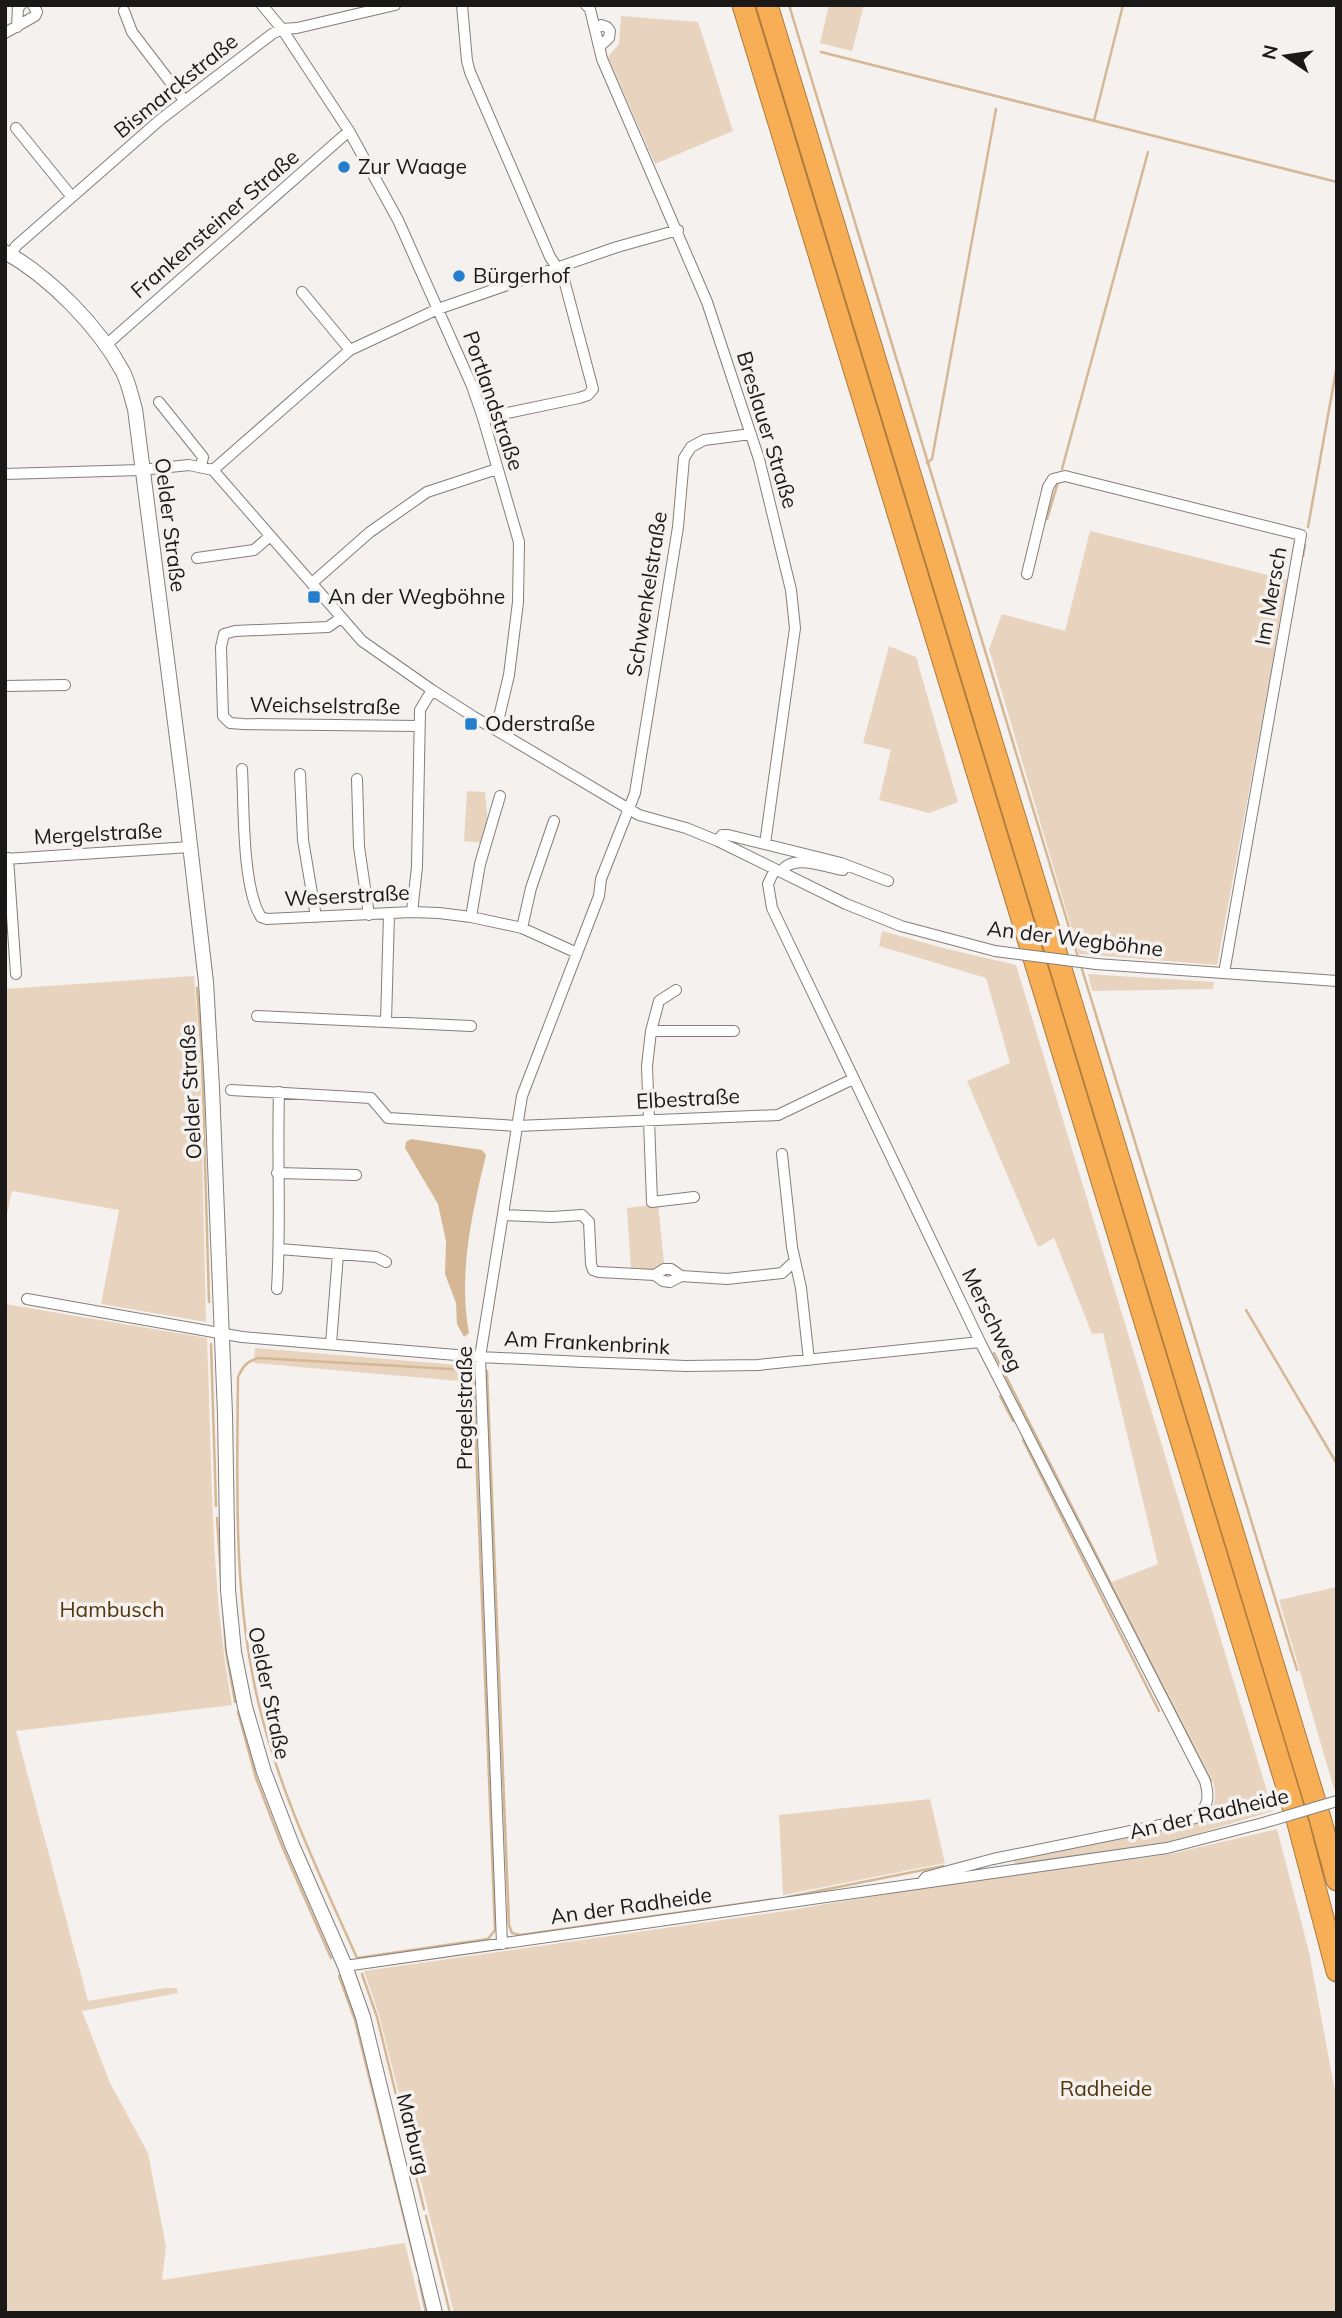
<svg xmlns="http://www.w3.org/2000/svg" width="1342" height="2318" viewBox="0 0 1342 2318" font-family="Mulish,sans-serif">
  <rect width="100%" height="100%" fill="#f4f1ee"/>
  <!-- green -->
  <path fill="#e8d4be" d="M829,5h35l-12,46 -32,-8z
    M621,16l77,6 35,109 -78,33 -47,-107 11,-13z
    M1090,531l198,49 -71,385 -138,-11 -90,-305 13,-35 63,17z
    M889,646l27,11 42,145 -29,11 -50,-13 12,-50 -28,-7z
    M467,791l18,1 3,31 -5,20 -19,-2z
    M882,931l65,18 69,16 257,846 -103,31 -156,22v-4l183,-37c17,-15 21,-19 16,-42l-101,-199 46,-18 -55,-231 -11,1 -38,-96 -16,9 -71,-166 43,-18 -24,-85 -107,-32z
    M1088,974l126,8 -1,7 -121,2z
    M194,976l6,83 6,263 -105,-18 18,-94 -107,-19 -7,32v-234z
    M658,1204l6,59 -12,7 -21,-1 -4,-61z
    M5,1304l202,34c5,123 3,247 25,367l-216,26 72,270 77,-13h12l1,5 -96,18 28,72 38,70 18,94 -4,33 243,-37 17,70h-417z
    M255,1348l215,18v16l-216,-19z
    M1337,1587v201l-3,1 -55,-189z
    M930,1799l15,64 -162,32 -4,-80z
    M1277,1829l32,123 28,150v211h-883l-75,-298 -15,-44 414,-59 144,-24 248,-34z"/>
  <!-- water -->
  <path fill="#d5b795" d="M411,1139l71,11 4,5c-14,58 -28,119 -17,178l-5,4 -7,-13 -1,-21 -11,-29 1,-33 -8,-37 -33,-56 1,-6z"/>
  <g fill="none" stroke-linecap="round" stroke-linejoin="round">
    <!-- stream -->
    <path stroke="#d5b795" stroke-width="2.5" d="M789,5l289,952
      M821,52l516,130
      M1094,121l29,-116
      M927,463l5,-4 64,-350
      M1062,469l86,-317
      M1047,519l11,-37
      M1308,527l29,-162
      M1303,556l2,-11
      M1081,966l216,704
      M197,988l5,70 7,244
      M1246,1310l91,154
      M211,1344l5,162
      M994,1353l217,428
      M259,1358l209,12 5,3 22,557 -7,9 -131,19c-37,-83 -77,-164 -98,-253 -26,-106 -22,-219 -21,-328 5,-11 9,-16 21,-19z
      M487,1371l22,554 3,8 8,2 254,-36
      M1000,1396l13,25
      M1023,1440l136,271
      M217,1518l9,133 9,51
      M238,1712l18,66 26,68 49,112
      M788,1897l155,-31
      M362,1974l15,43 47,192
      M339,1976l16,44 62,250
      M426,2216l24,97
      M419,2280l7,33"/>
    <!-- minor casing -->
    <g stroke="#827f7c" stroke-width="12">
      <path id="minor" d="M262,5l20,24 67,102 49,89 74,166 11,32 36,124 -1,60 -9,73 -10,42 -6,11
        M462,5l5,56 3,11 80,185 13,19 30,113 -5,6 -9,3 -96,20
        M586,5l4,4 12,50 105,243 52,157 32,131 4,38 -30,216
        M124,11l8,21 52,68
        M17,27l1,-20 3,-2
        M595,29l6,-4 6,2 3,4 -1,7 -10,9
        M5,33l30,-17 2,-4 -4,-7
        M16,128l56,69
        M11,255l5,-9 145,-127 111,-85 10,-5 15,-1 98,-23
        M302,292l48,58
        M106,345l243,-214
        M159,402l44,55 -2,9
        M213,470l137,-120 88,-41 179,-62 61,-17
        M5,474l136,-4 48,-5 24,5 149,171 70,49 42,27 165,98 47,13 32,13 128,63 55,22 94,25
        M197,558l57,-8 15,-13
        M1027,574l21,-87 5,-8 12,-3 236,59 -77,438
        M312,583l58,-51 57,-40 70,-23
        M341,618l-13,9 -93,4 -11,3 -3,13 2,69 7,7 13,1 176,2
        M5,686l60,-1
        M242,769c2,36 0,119 19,148l6,2 145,-7 27,1 32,4 51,11 55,25
        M300,774l3,66 13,77
        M357,779l2,68 10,68
        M718,841l4,-6h6l113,28 47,18
        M8,858l8,116
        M5,859l185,-12
        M775,869l-7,15 4,24 208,434 225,439c5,18 3,25 -10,37l-202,41 -67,18 -4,5
        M781,872c11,-19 44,-5 62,-2
        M412,912l5,-45 3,-157 12,-20
        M471,917l9,-53 20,-68
        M522,928l9,-40 23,-67
        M1096,964l241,17
        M676,990l-17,11 -8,30 -4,35 5,136 42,-5
        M257,1016l214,10
        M386,1022l3,-108
        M651,1031h83
        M231,1090l140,8 17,20 129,8 261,-11 75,-36
        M782,1154l10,93 9,41 8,72
        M277,1173l79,2
        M503,1215l49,2 30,-2 7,7 2,42 2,6 6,2 56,3 8,6 7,1 11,-6
        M280,1249l96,8 10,5
        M655,1275l9,-6h7l10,7 46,3 55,-6 13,-12
        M277,1289c4,-65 0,-131 2,-197
        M27,1299l215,38 238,20 103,5 103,4 72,-1 222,-23
        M331,1344l7,-90
        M502,1944l-22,-587 42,-261 77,-200 2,-17 34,-86 43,-266 6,-69 7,-11 13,-7 47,-6
        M345,1966l822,-118 96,-25"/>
    </g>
    <!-- tertiary casing -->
    <g stroke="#827f7c" stroke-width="16">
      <path id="tertiary" d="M5,252c45,25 94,75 118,120 6,12 8,24 12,37l48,376 23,197 6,106 13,326 3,176 6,62 11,55 19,65 28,73 53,121 18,51 72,296"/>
    </g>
    <!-- motorway casing -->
    <g stroke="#aa7a3f" stroke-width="23">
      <path id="motorway" d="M743,5l555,1818 39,148
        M767,5l553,1813 17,62"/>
    </g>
    <!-- minor -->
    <use href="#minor" stroke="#fff" stroke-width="10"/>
    <!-- tertiary -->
    <use href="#tertiary" stroke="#fff" stroke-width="14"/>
    <!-- motorway -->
    <use href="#motorway" stroke="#f7ae54" stroke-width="21"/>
    <!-- minor-bridge casing -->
    <g stroke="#827f7c" stroke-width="12" stroke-linecap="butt">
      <path id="minor-bridge" d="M995,951l101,13
        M1263,1823l74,-22"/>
    </g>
    <!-- minor-bridge -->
    <use href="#minor-bridge" stroke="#fff" stroke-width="10"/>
  </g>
  <!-- markers -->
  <g fill="#247ecc" stroke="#f4f1ee" stroke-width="2.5">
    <circle cx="344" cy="167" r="7"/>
    <circle cx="459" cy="276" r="7"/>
    <rect x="307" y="590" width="14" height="14" rx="3.5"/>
    <rect x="464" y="717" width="14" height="14" rx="3.5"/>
  </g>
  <g text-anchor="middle" stroke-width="7" stroke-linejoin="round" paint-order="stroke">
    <!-- street labels -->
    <g font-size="21" fill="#1a1918" stroke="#f4f1ee">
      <text transform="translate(176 86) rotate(-39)" y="7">Bismarckstraße</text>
      <text transform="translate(215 224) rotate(-41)" y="7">Frankensteiner Straße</text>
      <text transform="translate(493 401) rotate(71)" y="7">Portlandstraße</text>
      <text transform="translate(767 430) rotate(73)" y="7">Breslauer Straße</text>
      <text transform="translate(170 525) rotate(83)" y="7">Oelder Straße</text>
      <text transform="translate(647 594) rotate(-81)" y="7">Schwenkelstraße</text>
      <text transform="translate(1271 596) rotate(-80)" y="7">Im Mersch</text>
      <text transform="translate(325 706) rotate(1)" y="7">Weichselstraße</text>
      <text transform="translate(98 834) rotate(-3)" y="7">Mergelstraße</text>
      <text transform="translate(347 896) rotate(-3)" y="7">Weserstraße</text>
      <text transform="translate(1075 939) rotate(7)" y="7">An der Wegböhne</text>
      <text transform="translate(191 1092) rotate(-93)" y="7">Oelder Straße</text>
      <text transform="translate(688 1099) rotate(-3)" y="7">Elbestraße</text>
      <text transform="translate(992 1320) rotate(64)" y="7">Merschweg</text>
      <text transform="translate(587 1343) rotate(3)" y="7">Am Frankenbrink</text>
      <text transform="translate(465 1408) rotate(-90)" y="7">Pregelstraße</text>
      <text transform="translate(269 1693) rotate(78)" y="7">Oelder Straße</text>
      <text transform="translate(1209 1814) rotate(-13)" y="7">An der Radheide</text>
      <text transform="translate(631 1906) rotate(-8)" y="7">An der Radheide</text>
      <text transform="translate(413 2134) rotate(76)" y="7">Marburg</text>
    </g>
    <!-- poi labels -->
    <g font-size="21" fill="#1a1918" stroke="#f4f1ee" text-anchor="start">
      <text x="358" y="174">Zur Waage</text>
      <text x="473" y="283">Bürgerhof</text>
      <text x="328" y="604">An der Wegböhne</text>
      <text x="485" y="731">Oderstraße</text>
    </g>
    <!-- park labels -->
    <g font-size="21" fill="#53350b" stroke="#f4f1ee">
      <text x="112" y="1617">Hambusch</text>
      <text x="1106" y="2096">Radheide</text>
    </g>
  </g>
  <!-- border -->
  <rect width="1342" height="2318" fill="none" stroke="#1a1918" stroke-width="14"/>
  <!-- north arrow -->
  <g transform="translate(1286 56) rotate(283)" stroke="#f4f1ee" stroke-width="5" paint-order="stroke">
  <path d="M0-5L12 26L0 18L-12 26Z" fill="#1a1918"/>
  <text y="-10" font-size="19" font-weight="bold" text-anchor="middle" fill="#1a1918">N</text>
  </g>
</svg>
